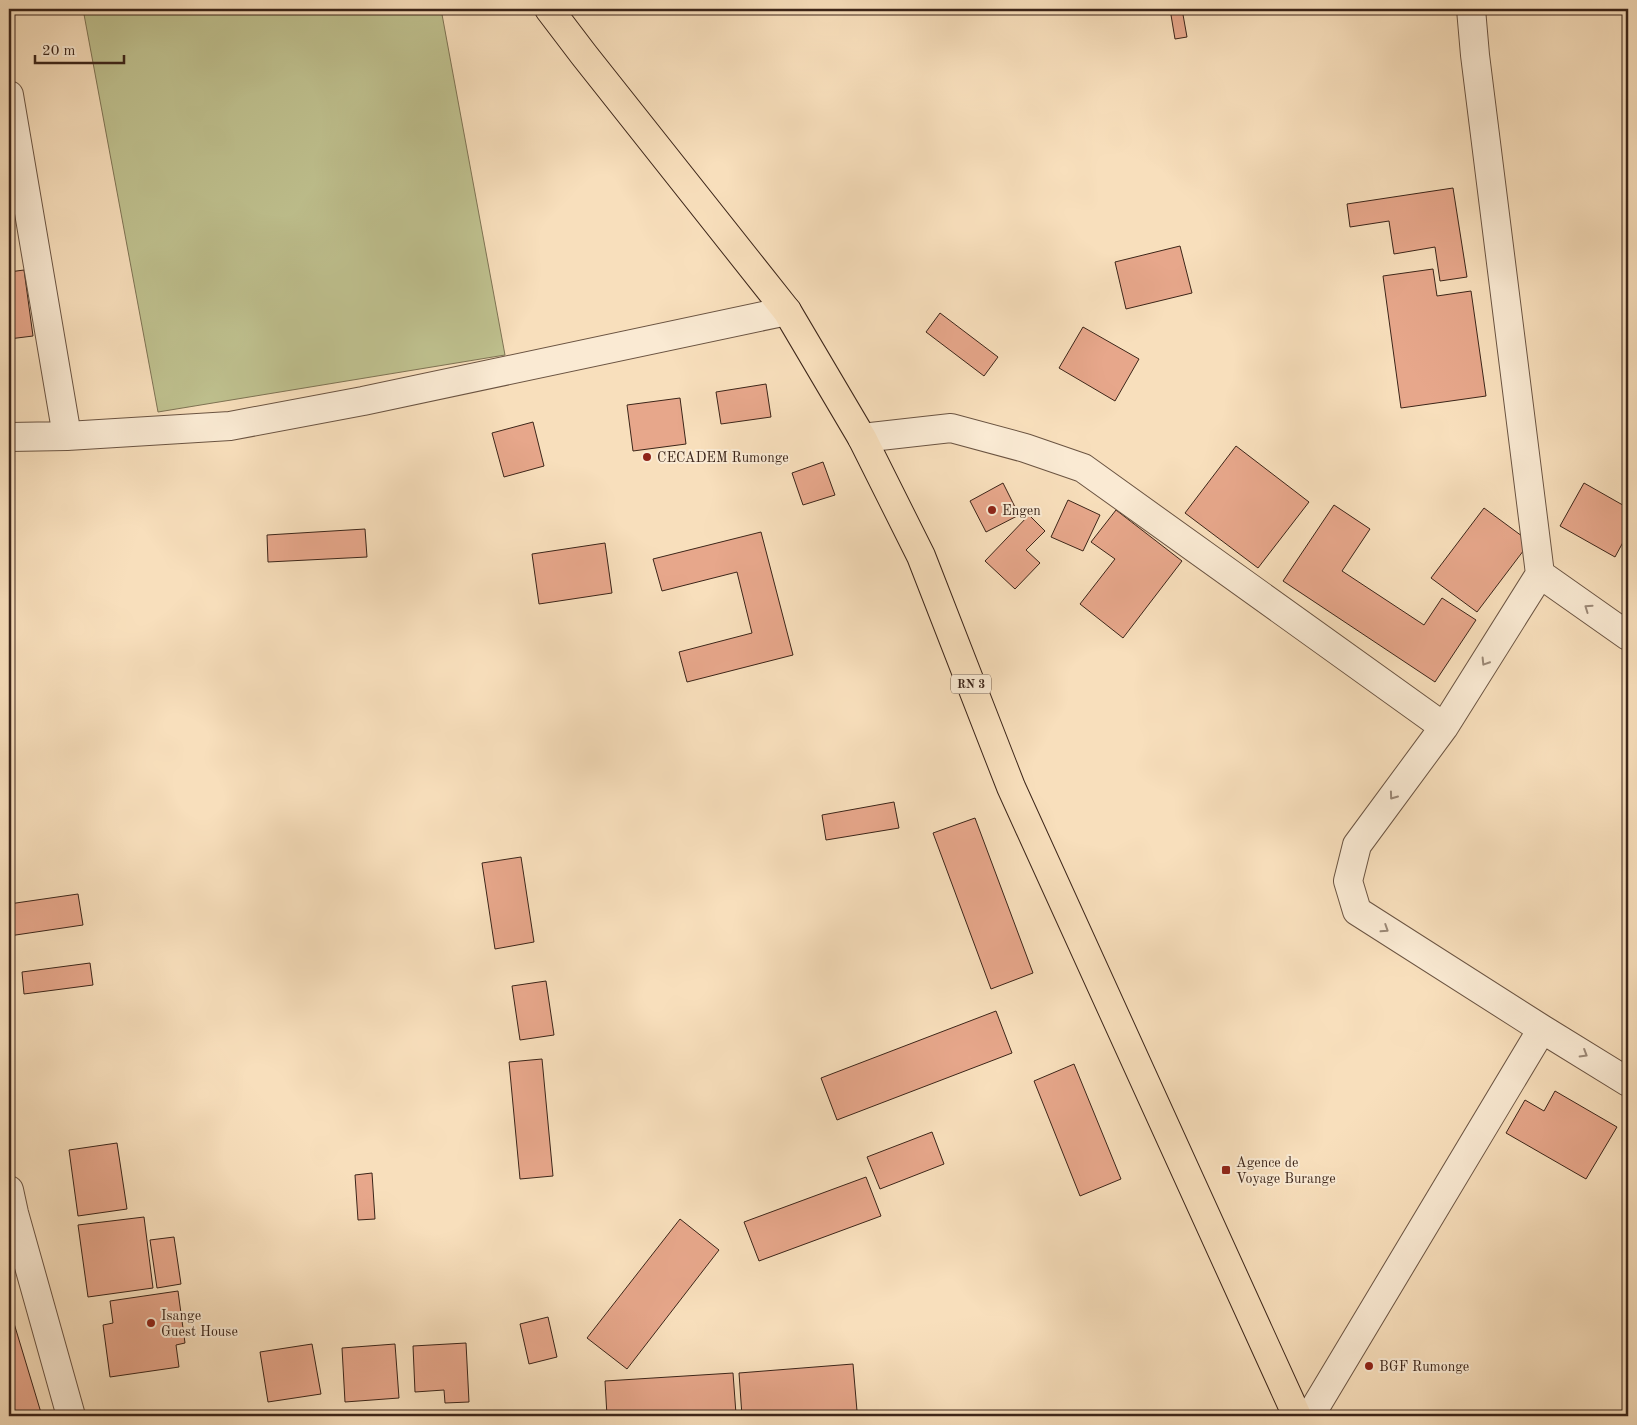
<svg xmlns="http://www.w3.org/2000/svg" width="1637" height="1425" viewBox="0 0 1637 1425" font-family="'Old Standard TT',serif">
  <rect width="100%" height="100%" fill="#f8dfbc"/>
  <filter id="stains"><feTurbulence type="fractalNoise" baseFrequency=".004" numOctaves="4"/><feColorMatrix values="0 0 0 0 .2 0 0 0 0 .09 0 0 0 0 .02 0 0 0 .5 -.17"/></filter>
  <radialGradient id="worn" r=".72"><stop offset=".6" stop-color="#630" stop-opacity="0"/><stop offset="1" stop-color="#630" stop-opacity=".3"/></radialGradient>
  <!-- green -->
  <path fill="#bfc18f" stroke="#7e7354" d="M83,9h358l64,346 -347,57z"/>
  <!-- building -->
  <path fill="#e7a78b" stroke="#3c2519" d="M1170,9h12l5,28 -12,2z
    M1198,9h30l-29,4z
    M1453,188l14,89 -27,4 -5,-34 -41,7 -5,-33 -39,6 -3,-23z
    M1180,246l12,47 -66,16 -11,-47z
    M1433,269l4,27 34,-5 15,105 -85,12 -18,-132z
    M24,270l9,66 -24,3v-67z
    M940,313l58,44 -14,19 -58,-44z
    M1083,327l56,32 -24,42 -56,-33z
    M766,384l5,33 -50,7 -5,-32z
    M680,398l6,46 -53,7 -6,-46z
    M533,422l11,44 -40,11 -12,-44z
    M1236,446l73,56 -51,66 -73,-55z
    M823,462l12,33 -32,10 -11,-32z
    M1003,483l16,32 -33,17 -16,-31z
    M1584,483l44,25v25l-13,24 -55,-31z
    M1068,500l32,15 -17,36 -32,-14z
    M1334,505l36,24 -28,42 82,54 18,-27 34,22 -41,62 -152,-101z
    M1484,508l46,34 -53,70 -46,-34z
    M1116,510l66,51 -59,77 -43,-34 35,-45 -24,-17z
    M1029,515l16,16 -19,19 14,13 -25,26 -30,-28z
    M365,529l2,28 -99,5 -1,-27z
    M761,532l32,123 -106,27 -8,-30 73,-19 -15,-61 -75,19 -9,-32z
    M605,543l7,50 -73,11 -7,-50z
    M894,802l5,26 -73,12 -4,-25z
    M975,818l58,155 -42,16 -58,-156z
    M521,857l13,85 -39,7 -13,-86z
    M78,894l5,31 -74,11v-32z
    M90,963l3,22 -69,9 -2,-22z
    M546,981l8,54 -34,5 -8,-54z
    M996,1011l16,42 -175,67 -16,-42z
    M542,1059l11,117 -33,3 -11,-117z
    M1074,1064l47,115 -41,17 -46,-115z
    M1555,1091l62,36 -31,52 -80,-46 19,-33 19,11z
    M932,1132l12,32 -64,25 -13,-32z
    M117,1143l10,66 -49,7 -9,-66z
    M372,1173l3,46 -17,1 -3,-45z
    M866,1177l15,39 -122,45 -15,-39z
    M144,1217l9,71 -65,9 -10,-72z
    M680,1219l39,31 -92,119 -40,-31z
    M174,1237l7,47 -24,4 -7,-48z
    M178,1291l7,52 -9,2 3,22 -69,10 -7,-52 10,-2 -3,-22z
    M548,1317l9,40 -28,7 -9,-40z
    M13,1320l29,96h-33v-95z
    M466,1343l3,59 -24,1 -1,-13 -29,2 -2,-46z
    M312,1344l9,50 -53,8 -8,-50z
    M395,1344l4,54 -54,4 -3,-54z
    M853,1364l4,47 -69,5h-46l-3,-43z
    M733,1373l3,41 -38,2h-91l-2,-35z"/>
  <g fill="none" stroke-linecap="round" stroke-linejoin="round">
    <!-- minor casing -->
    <g stroke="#6b5442" stroke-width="30">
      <path id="minor" d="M1471,9l4,46 65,519
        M9,95l58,341
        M9,437l58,-1 163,-10 133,-25 424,-90
        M862,438l89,-10 74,20 58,20 361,259
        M1628,636l-88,-62 -96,153 -87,118 -9,36 9,30 185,118 86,53
        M9,1190l5,23 57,203
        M1310,1416l232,-387"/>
    </g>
    <!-- trunk casing -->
    <g stroke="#3c2519" stroke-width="30">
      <path id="trunk" d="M549,9l35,46 203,256 75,127 59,118 90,231 286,629"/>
    </g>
    <!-- minor -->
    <use href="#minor" stroke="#faead3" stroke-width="28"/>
    <!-- trunk -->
    <use href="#trunk" stroke="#f8dfbc" stroke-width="28"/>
  </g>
  <!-- one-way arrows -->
  <defs><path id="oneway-chevron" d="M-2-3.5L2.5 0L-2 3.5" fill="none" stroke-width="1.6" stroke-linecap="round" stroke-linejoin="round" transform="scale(1.25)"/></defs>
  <g stroke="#9b8876">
    <use href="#oneway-chevron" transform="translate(1588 608) rotate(-145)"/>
    <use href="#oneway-chevron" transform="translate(1485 662) rotate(122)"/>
    <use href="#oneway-chevron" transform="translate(1393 796) rotate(126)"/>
    <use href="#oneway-chevron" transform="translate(1385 929) rotate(33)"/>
    <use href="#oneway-chevron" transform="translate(1584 1054) rotate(31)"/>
  </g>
  <!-- markers -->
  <g fill="#8f2418" stroke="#faead3" stroke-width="2">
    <circle cx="647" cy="457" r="5"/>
    <circle cx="992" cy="510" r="5"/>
    <rect x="1221" y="1165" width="10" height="10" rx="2.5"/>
    <circle cx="151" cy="1323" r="5"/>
    <circle cx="1369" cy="1366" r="5"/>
  </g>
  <g text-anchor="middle" stroke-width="4" stroke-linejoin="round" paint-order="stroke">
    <!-- shield labels -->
    <rect fill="#faead3" stroke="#756051" stroke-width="1" x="951" y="674.5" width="40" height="19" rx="4"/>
    <g font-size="12" font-weight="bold" fill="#3c2519">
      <text x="971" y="688">RN 3</text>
    </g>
    <!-- poi labels -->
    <g font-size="14" fill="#3c2519" stroke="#faead3" text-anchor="start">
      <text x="657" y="462">CECADEM Rumonge</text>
      <text x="1002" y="515">Engen</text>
      <text x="1236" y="1167">Agence de<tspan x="1236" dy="16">Voyage Burange</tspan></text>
      <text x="161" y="1320">Isange<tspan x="161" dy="16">Guest House</tspan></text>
      <text x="1379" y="1371">BGF Rumonge</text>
    </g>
  </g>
  <!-- margin -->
  <rect width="1637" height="1425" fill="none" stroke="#f8dfbc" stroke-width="30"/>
  <rect x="10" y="10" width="1617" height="1405" fill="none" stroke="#3c2519" stroke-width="2.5"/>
  <rect x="15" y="15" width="1607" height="1395" fill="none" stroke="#3c2519"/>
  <!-- scale -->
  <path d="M35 55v8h89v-8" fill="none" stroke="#3c2519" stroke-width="2.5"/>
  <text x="42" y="55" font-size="15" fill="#3c2519" stroke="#faead3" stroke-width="4" paint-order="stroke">20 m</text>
  <rect width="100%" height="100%" filter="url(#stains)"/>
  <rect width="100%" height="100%" fill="url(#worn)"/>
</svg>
